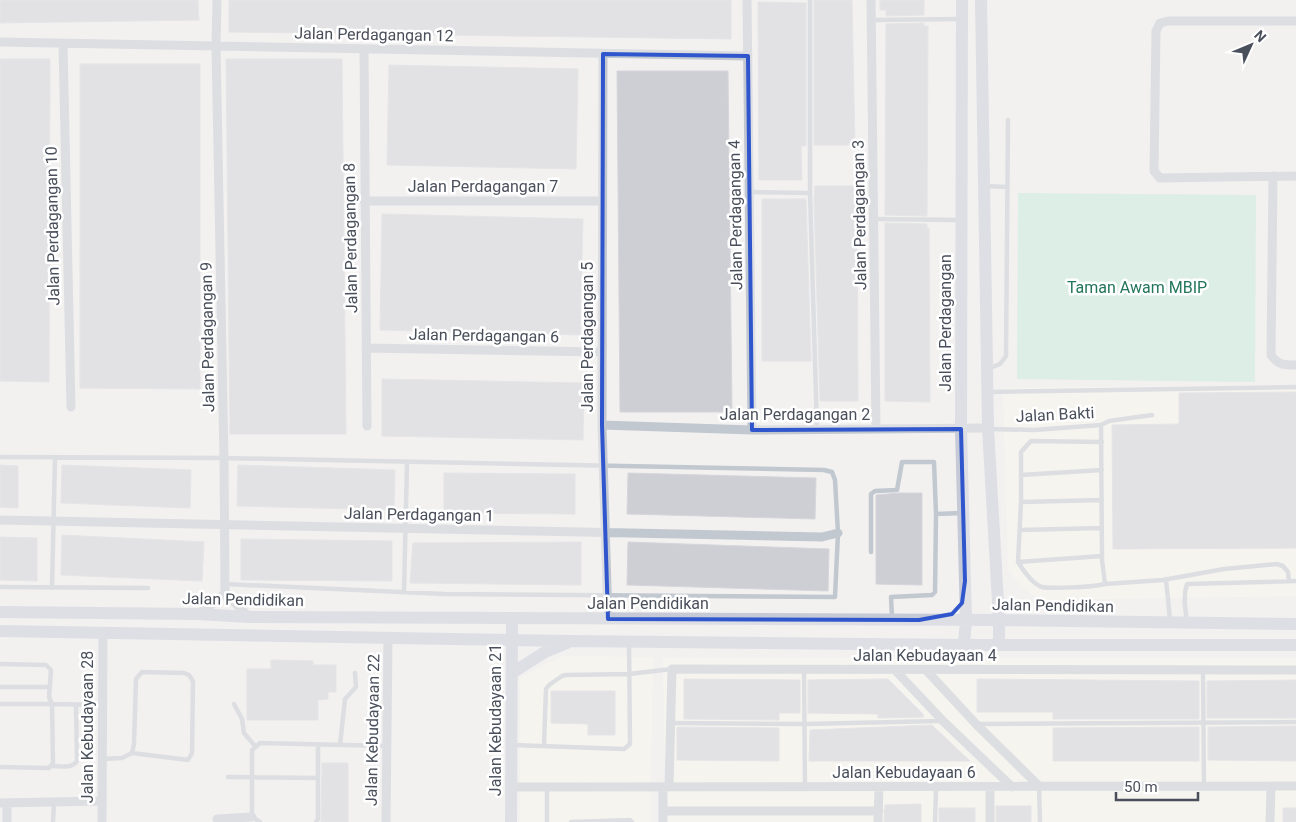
<svg xmlns="http://www.w3.org/2000/svg" width="1296" height="822" viewBox="0 0 1296 822" font-family="Roboto,sans-serif">
  <rect width="100%" height="100%" fill="#f2f1f0"/>
  <!-- commercial -->
  <path fill="#faf9ec" d="M1296,385v211l-256,4 -19,-13 -13,-18 -5,-181z
    M562,656l91,1 -3,165h-130v-144z
    M663,658h633v164h-630z"/>
  <!-- green -->
  <path fill="#c4eada" d="M1018,193l238,2 -1,187 -238,-3z"/>
  <!-- building -->
  <path fill="#cecfd4" stroke="#d5d5db" d="M0,0h198l1,20 -199,3z
    M229,0h502v39l-502,-7z
    M814,0h38l3,145h-41z
    M880,0h44v15l-38,1v-6h-6z
    M758,2l48,1v143h-5l1,34h-43z
    M924,23v3h4l-1,190 -42,-1 1,-191z
    M0,59h50l-1,323 -49,-1z
    M226,59h116l4,375h-116z
    M80,64h120v325l-120,-1z
    M389,65l189,4 -2,100 -189,-4z
    M617,71h111l4,341h-112z
    M815,186h42l1,215h-38l-6,-202z
    M762,199h44l5,162h-49z
    M382,214l201,5 -3,116 -200,-5z
    M885,223l42,1v4h2l1,174 -45,-1z
    M382,379l202,4 -1,57 -201,-4z
    M1296,392v156l-183,1 -1,-124 67,-1v-31z
    M0,465l18,1v42l-18,-1z
    M62,465l129,5 -1,38 -129,-5z
    M238,465l157,5 -1,40 -157,-4z
    M444,473l131,1v40l-131,-1z
    M628,473l188,5 -1,41 -188,-5z
    M900,493h22v92l-46,-1v-89z
    M62,535l142,7 -2,39 -141,-6z
    M0,537l37,1v43l-37,-1z
    M241,539l151,2v40l-151,-1z
    M581,542v43l-171,-2 3,-40z
    M628,542l201,7 -1,42 -201,-6z
    M271,660l42,1v4h23v27h-8v7l-10,1v20h-71v-51h24z
    M684,679l116,1v33h-21v7l-95,-1z
    M888,679l36,36h-2l2,2 -46,1v-4l-70,-1v-33z
    M977,679l222,2v38h-146v-7h-76z
    M1296,680v38h-89v-37z
    M551,691h64v44h-27v-11l-37,-1z
    M932,725l38,36h-161l1,-31z
    M1296,726v35l-88,-1v-33z
    M677,727l102,1v33l-102,-1z
    M1199,727v34h-146v-33z
    M322,763h26v59h-27z
    M921,804v18h-37l1,-17z
    M996,806h35v16h-35z
    M939,808h36v14h-36z
    M1283,808h13v14h-13z"/>
  <g fill="none" stroke-linecap="round" stroke-linejoin="round">
    <!-- lane -->
    <path stroke="#c2c8d0" stroke-width="4.5" d="M810,0v193l7,236
      M871,20l91,-1
      M986,186l21,1
      M750,192l60,1
      M874,219l86,1
      M988,369l12,-5 6,-8 2,-236
      M989,392l307,-5
      M1101,425l1,135 3,24c-11,3 -54,5 -63,3 -10,-3 -19,-17 -24,-25l3,-60v-50l10,-11 71,1
      M990,429l44,1 67,-5 8,-4 43,-6
      M0,457l224,1 600,12 8,2 3,8 3,53 -3,64 -391,-3 -219,-10
      M1021,475l81,-5
      M1021,502l81,-2
      M1020,530l82,-2
      M871,552v-58l4,-3 22,-1 5,-28h32l2,52
      M1018,562l84,-6
      M1166,579l4,41
      M1105,584l58,-4 61,-11 53,-5 6,2 5,6 1,9
      M0,587l148,1
      M52,588l3,-131
      M404,592l3,-129
      M892,617l-1,-20 41,-2 3,-3 1,-78 26,-1
      M1187,621c-2,-13 -4,-25 0,-37l109,-3
      M0,664l46,1 5,5 -2,27 3,7 50,1
      M804,669l1,118
      M1203,670l1,116
      M0,687h50
      M0,704h52l1,59 -4,5 -49,-1
      M234,704l8,15 2,14 11,13
      M671,723l134,1 136,-3
      M978,724l318,-2
      M340,745l5,-46 11,-12 -1,-14
      M513,745l111,4 6,-5 -1,-101
      M544,746l2,-57 3,-4 13,-9 4,-1 63,-1 43,-5
      M102,759l20,-1 10,-5 2,-9 2,-65 6,-7 42,1 5,2 4,6 -1,72 -4,7 -56,-7
      M52,766c8,0 20,3 25,-5l-1,-56
      M228,777l90,1
      M1039,786l1,36
      M547,787v35
      M53,822l1,-20
      M260,822l-8,-5v-67l8,-7 127,3
      M316,822l2,-3v-74
      M571,822l59,-2 2,2
      M935,822l1,-35"/>
    <!-- street -->
    <path stroke="#c2c8d0" stroke-width="9" d="M217,0l-1,46 8,412 1,135 24,24
      M747,0l5,430
      M871,0l5,429
      M1296,21h-128l-8,2 -4,8 -2,140 6,7 136,-2
      M0,42l748,14
      M63,44l8,363
      M364,49l3,377
      M603,54l-1,371 6,194
      M1273,176l-2,179c7,10 13,10 25,10
      M364,201h238
      M366,348l236,4
      M602,425l150,5 236,-2
      M0,520l822,17 16,-4
      M197,614l11,-6 17,-15
      M895,670l48,51 69,66
      M926,670l50,54 63,62
      M511,787l785,-1
      M663,787v35
      M669,787l3,-118 624,1
      M0,803l102,-2
      M7,803v19
      M663,811h216
      M217,819l35,-2
      M102,822l1,-190
      M386,822l2,-183
      M878,822l1,-35
      M990,822v-35
      M1270,822l1,-36"/>
    <!-- secondary -->
    <path stroke="#c5cad6" stroke-width="12" d="M962,0l-1,429 5,191 -2,25
      M981,0l7,428 11,192v24
      M0,612l197,2 52,3 750,3 297,4
      M0,631l570,10 394,4h332
      M512,673l33,-21 22,-9
      M511,822l1,-204"/>
  </g>
  <!-- marked area -->
  <path d="M0 0H1296V822H0ZM603,54l145,2 4,374 209,-1 4,152 -3,22 -10,11 -33,6 -311,-1 -6,-194z" fill="#f2f1f0" fill-opacity=".55" fill-rule="evenodd"/>
  <path fill="none" stroke="#2f56cd" stroke-width="4" stroke-linejoin="round" d="M603,54l145,2 4,374 209,-1 4,152 -3,22 -10,11 -33,6 -311,-1 -6,-194z"/>
  <g text-anchor="middle" stroke-width="5" stroke-linejoin="round" paint-order="stroke">
    <!-- street labels -->
    <g font-size="16" fill="#4a505b" stroke="#fff">
      <text transform="translate(374 34) rotate(1)" y="6">Jalan Perdagangan 12</text>
      <text x="483" y="192">Jalan Perdagangan 7</text>
      <text transform="translate(735 215) rotate(-91)" y="6">Jalan Perdagangan 4</text>
      <text transform="translate(859 215) rotate(-91)" y="6">Jalan Perdagangan 3</text>
      <text transform="translate(52 226) rotate(-91)" y="6">Jalan Perdagangan 10</text>
      <text transform="translate(350 238) rotate(-91)" y="6">Jalan Perdagangan 8</text>
      <text transform="translate(945 323) rotate(-90)" y="6">Jalan Perdagangan</text>
      <text transform="translate(484 335) rotate(1)" y="6">Jalan Perdagangan 6</text>
      <text transform="translate(207 337) rotate(-91)" y="6">Jalan Perdagangan 9</text>
      <text transform="translate(587 337) rotate(-90)" y="6">Jalan Perdagangan 5</text>
      <text x="795" y="420">Jalan Perdagangan 2</text>
      <text transform="translate(1055 414) rotate(-3)" y="6">Jalan Bakti</text>
      <text transform="translate(419 514) rotate(1)" y="6">Jalan Perdagangan 1</text>
      <text transform="translate(243 599) rotate(1)" y="6">Jalan Pendidikan</text>
      <text x="648" y="609">Jalan Pendidikan</text>
      <text transform="translate(1053 605) rotate(1)" y="6">Jalan Pendidikan</text>
      <text x="925" y="661">Jalan Kebudayaan 4</text>
      <text transform="translate(495 720) rotate(-90)" y="6">Jalan Kebudayaan 21</text>
      <text transform="translate(87 727) rotate(-90)" y="6">Jalan Kebudayaan 28</text>
      <text transform="translate(372 730) rotate(-89)" y="6">Jalan Kebudayaan 22</text>
      <text x="904" y="778">Jalan Kebudayaan 6</text>
    </g>
    <!-- park labels -->
    <g font-size="16" fill="#23755b" stroke="#fff">
      <text x="1137" y="293">Taman Awam MBIP</text>
    </g>
  </g>
  <!-- north arrow -->
  <g transform="translate(1251 45) rotate(46)" stroke="#ffffff" stroke-width="4" paint-order="stroke">
  <path d="M0-4L9 19L0 12L-9 19Z" fill="#4a505b"/>
  <text y="-8" font-size="14" font-weight="bold" text-anchor="middle" fill="#4a505b">N</text>
  </g>
  <!-- scale -->
  <path d="M1116 792v8h82v-8" fill="none" stroke="#4a505b" stroke-width="2.5"/>
  <text x="1124" y="792" font-size="15" fill="#4a505b" stroke="#ffffff" stroke-width="4" paint-order="stroke">50 m</text>
</svg>
